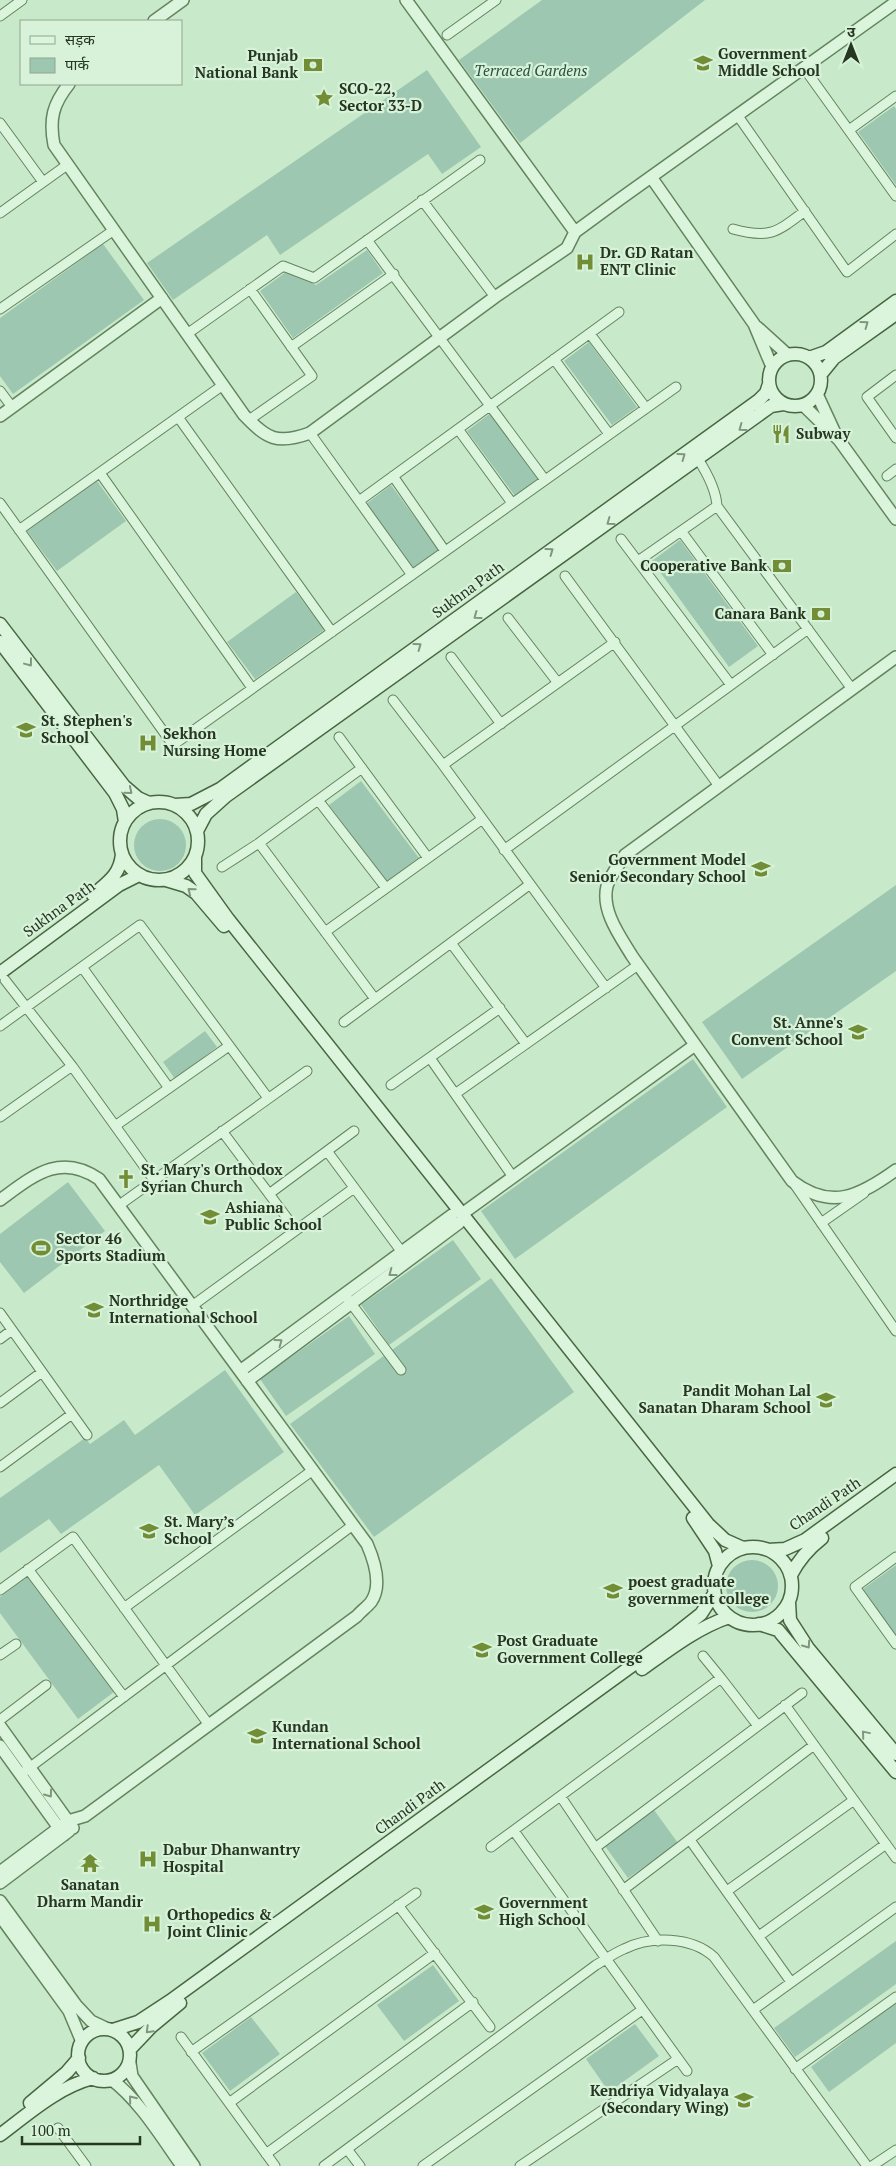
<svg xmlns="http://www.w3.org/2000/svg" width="896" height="2166" viewBox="0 0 896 2166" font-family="'PT Serif','Noto Sans Devanagari',serif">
  <rect width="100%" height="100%" fill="#c9eaca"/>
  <!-- green -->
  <path fill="#9dc7b0" d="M542,0h163l-185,143 -61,-83z
    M427,70l54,77 -39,27 -14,-20 -148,101 -13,-20 -94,65 -26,-37z
    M894,106l2,3v76l-38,-53z
    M103,244l41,56 -131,94 -13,-18v-58z
    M367,250l16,23 -90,65 -33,-47 26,-19 30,13z
    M589,342l48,65 -25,18 -48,-64z
    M492,412l48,65 -25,19 -48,-65z
    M97,481l29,40 -69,50 -30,-40z
    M391,485l48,65 -25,19 -48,-65z
    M680,540l78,106 -29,21 -77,-106z
    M296,592l28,38 -69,49 -28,-37z
    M361,781l58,77 -32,24 -58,-77z
    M134 845a26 26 0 1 1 52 0a26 26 0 1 1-52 0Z
    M896,885v86l-154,108 -40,-57z
    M205,1031l12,16 -42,32 -12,-17z
    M693,1059l34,48 -212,152 -34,-48z
    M68,1182l37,49 -81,62 -24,-31v-28z
    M453,1240l28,39 -92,66 -28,-40z
    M491,1278l83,114 -200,145 -84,-113z
    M349,1316l26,38 -89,62 -26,-37z
    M225,1370l59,82 -89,63 -36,-50 -98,69 -12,-15 -49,34v-55l85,-60 5,6 34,-24 11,15z
    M726 1586a26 26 0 1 1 52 0a26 26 0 1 1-52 0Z
    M896,1565v71l-33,-47z
    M28,1576l86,116 -36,27 -78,-106v-16z
    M654,1810l24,33 -50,35 -23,-32z
    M896,1941v43l-101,73 -21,-29z
    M433,1965l26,36 -55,40 -27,-36z
    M896,2002v41l-67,49 -18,-25z
    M251,2017l29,37 -50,37 -28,-38z
    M635,2024l24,32 -50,36 -23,-33z"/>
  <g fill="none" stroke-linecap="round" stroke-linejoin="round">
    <!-- minor casing -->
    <g stroke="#64845f" stroke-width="11">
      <path id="minor" d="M0,16l22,-16
        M447,35l49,-35
        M804,68l92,128
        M738,116l109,156 49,-38
        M0,123l43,59
        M849,130l47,-34
        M422,200l73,97
        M0,213l67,-48
        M733,229c36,10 43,4 72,-18
        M367,240l178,240
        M0,309l114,-79
        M187,334l96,-68 31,12 166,-118
        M590,334l56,74
        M291,347l103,-73
        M554,359l55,75
        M896,375l-29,22 29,41
        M0,391l12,16
        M178,417l154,215
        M249,420l63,-44 -62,-87
        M458,429l54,74
        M310,433l102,142
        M698,459c9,14 18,30 19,47l135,183
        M100,473l152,215
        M393,476l52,75
        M887,476l9,-7
        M359,501l260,-189
        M0,503l173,242 503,-358
        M19,530l204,-145
        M681,531l92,124
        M621,539l110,146
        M638,561l79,-55
        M565,576l154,210
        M508,618l50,65
        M451,657l50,67
        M393,700l50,65 163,223
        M339,737l89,121
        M443,765l172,-123
        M318,800l68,88
        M259,843l116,156
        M504,850l304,-221
        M222,867l37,-24 103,-75
        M325,932l156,-112
        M451,943l75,101
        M82,967l87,121
        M5,980l67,86 82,114
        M344,1022l185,-137
        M0,1026l140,-101 128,173
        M430,1058l83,119
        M391,1085l109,-77
        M455,1094l183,-129
        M0,1117l72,-51
        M115,1126l114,-80
        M222,1131l74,99
        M327,1151l77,104
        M795,1185l101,146
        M269,1194l85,-63
        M118,1206l189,-135
        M821,1223l43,-30
        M347,1298l54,72
        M192,1306l162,-118
        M0,1313l87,122
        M0,1339l12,-9
        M0,1403l42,-31
        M0,1467l72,-53
        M896,1557l-41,30 41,57
        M28,1569l96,128
        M0,1590l73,-53 136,188
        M124,1608l189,-138
        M0,1655l16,-11
        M703,1656l18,22
        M785,1705l111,153
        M0,1720l46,-35
        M25,1771l328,-246
        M561,1797l97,144
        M514,1831l173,240
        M690,1840l101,142
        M491,1847l230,-169 37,48
        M595,1848l207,-155
        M623,1890l191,-145
        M727,1891l127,-91
        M398,1905l92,122
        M759,1936l127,-92
        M753,2010l143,-103
        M181,2037l94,129
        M191,2052l225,-159
        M795,2069l101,-72
        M229,2103l206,-150
        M58,2128l28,38
        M347,2149l13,17
        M266,2154l207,-152
        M324,2166l272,-201c9,-5 18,-12 28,-16 26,-13 67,-13 90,8l153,209
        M423,2166l219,-156
        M520,2166l158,-107
        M872,2166l24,-16"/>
    </g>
    <!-- tertiary casing -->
    <g stroke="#64845f" stroke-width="14">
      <path id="tertiary" d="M406,0l169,232
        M154,21l29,-21
        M69,84c-16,20 -20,35 -15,61l190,270c23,24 33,30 66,18l185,-136 72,-49 8,-16 45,-33 276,-197
        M651,177l103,147 18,43
        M757,327l31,28
        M817,394l18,39
        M803,405l36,35 57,79
        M0,416l162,-118
        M896,657l-271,198c-6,9 -15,21 -18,31 -6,25 13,50 25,70l160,225c39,30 68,15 104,-11
        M0,1200c33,-24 60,-48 99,-21l268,365c7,16 16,41 4,58 -4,5 -10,9 -14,14l-272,200 -17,5 -68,51
        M462,1214l233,-169
        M240,1371l212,-156
        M247,1381l212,-158
        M0,1726l73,102
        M0,1746l64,89
        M0,1883l69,-52
        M0,1901l76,104 15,16 17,8
        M0,1916l69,95 13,31
        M130,2063l2,13 62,90
        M112,2080c27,20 50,58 70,86"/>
    </g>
    <!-- secondary casing -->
    <g stroke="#486642" stroke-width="15">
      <path id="secondary" d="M769 380a26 26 0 1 1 52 0a26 26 0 1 1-52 0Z
        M809,358l17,-6 70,-51
        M821,374l13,-16 62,-44
        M0,624l124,162 14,12 11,5
        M0,642l115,151 8,16 2,13
        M120 841a39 39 0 1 1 78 0a39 39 0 1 1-78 0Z
        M175,805l16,-1 29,-15 539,-389 7,-7 3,-9
        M197,831l9,-17 20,-18 545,-390 12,-2
        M195,857v16l33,46 480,605 17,16 18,8
        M166,880l20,6 10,7 28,33
        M93,895c15,-13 27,-20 29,-41
        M0,973l119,-88 20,-10
        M693,1518l22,33 4,15
        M714 1586a39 39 0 1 1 78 0a39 39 0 1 1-78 0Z
        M768,1550l17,-1 20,-9 91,-66
        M791,1575c8,-16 17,-26 31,-37
        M789,1602l1,18 18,28 88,106
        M759,1624l19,6 118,142
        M642,1669c28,-20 55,-41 87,-52
        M78 2055a26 26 0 1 1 52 0a26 26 0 1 1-52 0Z
        M113,2030l25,-8 32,-21 507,-368 24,-19 13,-20
        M130,2049l21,-22 29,-24
        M30,2103l37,-31 12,-14
        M0,2135c28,-21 58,-48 93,-57"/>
    </g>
    <!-- minor -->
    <use href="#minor" stroke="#dbf5dc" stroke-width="9"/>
    <!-- tertiary -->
    <use href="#tertiary" stroke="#dbf5dc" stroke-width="11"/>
    <!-- secondary -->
    <use href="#secondary" stroke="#dbf5dc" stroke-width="12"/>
  </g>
  <!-- one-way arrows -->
  <defs><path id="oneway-chevron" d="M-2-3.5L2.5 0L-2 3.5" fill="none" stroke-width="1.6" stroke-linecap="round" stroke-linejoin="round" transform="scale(1.25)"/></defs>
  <g stroke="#80967e">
    <use href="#oneway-chevron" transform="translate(865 324) rotate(-36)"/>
    <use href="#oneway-chevron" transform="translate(742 428) rotate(144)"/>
    <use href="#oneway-chevron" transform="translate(682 456) rotate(-36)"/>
    <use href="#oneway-chevron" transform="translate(610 522) rotate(144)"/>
    <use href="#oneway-chevron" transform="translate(550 551) rotate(-36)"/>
    <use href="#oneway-chevron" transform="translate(477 616) rotate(144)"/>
    <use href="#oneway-chevron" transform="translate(418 646) rotate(-36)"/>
    <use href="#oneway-chevron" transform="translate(29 663) rotate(53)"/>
    <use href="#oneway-chevron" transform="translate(129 791) rotate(40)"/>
    <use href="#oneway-chevron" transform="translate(191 891) rotate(-141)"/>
    <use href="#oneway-chevron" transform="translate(392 1273) rotate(143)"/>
    <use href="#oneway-chevron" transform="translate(279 1342) rotate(-36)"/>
    <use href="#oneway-chevron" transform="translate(807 1645) rotate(55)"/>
    <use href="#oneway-chevron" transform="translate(865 1734) rotate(-130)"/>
    <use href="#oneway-chevron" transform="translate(49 1794) rotate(54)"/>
    <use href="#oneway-chevron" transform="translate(149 2030) rotate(135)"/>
    <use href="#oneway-chevron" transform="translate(132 2099) rotate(-129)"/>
  </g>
  <!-- icons -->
  <defs>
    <g id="school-bare" transform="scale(1.5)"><path d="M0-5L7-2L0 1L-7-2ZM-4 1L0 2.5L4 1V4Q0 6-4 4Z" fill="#718d36" stroke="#d7f2d9" stroke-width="2.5" paint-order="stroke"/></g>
    <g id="bank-bare" transform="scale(1.5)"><path d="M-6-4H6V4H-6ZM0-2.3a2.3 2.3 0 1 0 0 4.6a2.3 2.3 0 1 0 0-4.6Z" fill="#718d36" stroke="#d7f2d9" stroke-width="2.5" paint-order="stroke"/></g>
    <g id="sight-bare" transform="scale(1.5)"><path d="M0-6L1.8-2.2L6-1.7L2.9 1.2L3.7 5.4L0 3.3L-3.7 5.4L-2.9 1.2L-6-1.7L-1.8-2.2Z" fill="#718d36" stroke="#d7f2d9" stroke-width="2.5" paint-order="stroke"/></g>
    <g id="hospital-bare" transform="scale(1.5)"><path d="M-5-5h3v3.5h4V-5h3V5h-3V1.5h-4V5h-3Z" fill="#718d36" stroke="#d7f2d9" stroke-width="2.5" paint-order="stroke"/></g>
    <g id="restaurant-bare" transform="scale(1.5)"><path d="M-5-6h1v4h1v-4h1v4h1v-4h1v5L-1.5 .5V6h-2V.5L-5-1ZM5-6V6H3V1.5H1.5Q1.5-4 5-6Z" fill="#718d36" stroke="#d7f2d9" stroke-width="2.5" paint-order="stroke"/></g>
    <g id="church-bare" transform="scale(1.5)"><path d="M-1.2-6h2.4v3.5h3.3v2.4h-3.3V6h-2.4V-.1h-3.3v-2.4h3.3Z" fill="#718d36" stroke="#d7f2d9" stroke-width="2.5" paint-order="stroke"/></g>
    <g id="stadium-bare" transform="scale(1.5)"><path d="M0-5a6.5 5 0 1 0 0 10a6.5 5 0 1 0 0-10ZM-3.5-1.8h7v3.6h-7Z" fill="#718d36" stroke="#d7f2d9" stroke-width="2.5" paint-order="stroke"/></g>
    <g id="university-bare" transform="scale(1.5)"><path d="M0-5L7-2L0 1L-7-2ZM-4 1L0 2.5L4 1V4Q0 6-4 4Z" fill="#718d36" stroke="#d7f2d9" stroke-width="2.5" paint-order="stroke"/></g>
    <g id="temple-bare" transform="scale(1.5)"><path d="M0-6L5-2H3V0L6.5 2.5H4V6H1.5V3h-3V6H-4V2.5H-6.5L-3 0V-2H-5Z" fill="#718d36" stroke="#d7f2d9" stroke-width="2.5" paint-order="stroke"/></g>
  </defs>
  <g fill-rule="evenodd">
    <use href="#school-bare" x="703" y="63"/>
    <use href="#bank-bare" x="313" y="65"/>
    <use href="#sight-bare" x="324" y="98"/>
    <use href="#hospital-bare" x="585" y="262"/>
    <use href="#restaurant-bare" x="781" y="434"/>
    <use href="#bank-bare" x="782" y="566"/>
    <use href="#bank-bare" x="821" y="614"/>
    <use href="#school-bare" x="26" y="730"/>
    <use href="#hospital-bare" x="148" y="743"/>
    <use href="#school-bare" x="761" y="869"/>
    <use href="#school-bare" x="858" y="1032"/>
    <use href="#church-bare" x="126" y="1179"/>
    <use href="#school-bare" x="210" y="1217"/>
    <use href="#stadium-bare" x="41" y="1248"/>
    <use href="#school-bare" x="94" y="1310"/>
    <use href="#school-bare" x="826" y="1400"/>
    <use href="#school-bare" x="149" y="1531"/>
    <use href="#university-bare" x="613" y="1591"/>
    <use href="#university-bare" x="482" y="1650"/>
    <use href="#school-bare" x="257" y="1736"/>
    <use href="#hospital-bare" x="148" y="1859"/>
    <use href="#temple-bare" x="90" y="1863"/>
    <use href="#school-bare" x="484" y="1912"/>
    <use href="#hospital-bare" x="152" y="1924"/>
    <use href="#school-bare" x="744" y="2100"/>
  </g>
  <g text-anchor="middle" stroke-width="4.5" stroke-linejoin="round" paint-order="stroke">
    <!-- poi labels -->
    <g font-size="15" font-weight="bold" fill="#253621" stroke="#d7f2d9" text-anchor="start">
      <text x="718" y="59">Government<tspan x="718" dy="17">Middle School</tspan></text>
      <text x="298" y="61" text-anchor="end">Punjab<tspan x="298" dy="17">National Bank</tspan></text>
      <text x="339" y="94">SCO-22,<tspan x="339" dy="17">Sector 33-D</tspan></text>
      <text x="600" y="258">Dr. GD Ratan<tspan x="600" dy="17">ENT Clinic</tspan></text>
      <text x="796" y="439">Subway</text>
      <text x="767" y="571" text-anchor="end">Cooperative Bank</text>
      <text x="806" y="619" text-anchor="end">Canara Bank</text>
      <text x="41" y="726">St. Stephen's<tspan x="41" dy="17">School</tspan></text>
      <text x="163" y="739">Sekhon<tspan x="163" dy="17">Nursing Home</tspan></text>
      <text x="746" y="865" text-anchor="end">Government Model<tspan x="746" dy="17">Senior Secondary School</tspan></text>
      <text x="843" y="1028" text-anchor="end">St. Anne's<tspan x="843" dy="17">Convent School</tspan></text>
      <text x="141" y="1175">St. Mary's Orthodox<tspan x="141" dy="17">Syrian Church</tspan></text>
      <text x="225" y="1213">Ashiana<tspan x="225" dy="17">Public School</tspan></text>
      <text x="56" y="1244">Sector 46<tspan x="56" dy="17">Sports Stadium</tspan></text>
      <text x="109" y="1306">Northridge<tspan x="109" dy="17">International School</tspan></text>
      <text x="811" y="1396" text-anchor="end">Pandit Mohan Lal<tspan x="811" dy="17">Sanatan Dharam School</tspan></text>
      <text x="164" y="1527">St. Mary’s<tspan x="164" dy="17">School</tspan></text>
      <text x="628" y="1587">poest graduate<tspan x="628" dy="17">government college</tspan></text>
      <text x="497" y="1646">Post Graduate<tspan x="497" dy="17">Government College</tspan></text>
      <text x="272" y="1732">Kundan<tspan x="272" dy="17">International School</tspan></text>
      <text x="163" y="1855">Dabur Dhanwantry<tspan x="163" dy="17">Hospital</tspan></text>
      <text x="90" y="1890" text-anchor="middle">Sanatan<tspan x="90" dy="17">Dharm Mandir</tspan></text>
      <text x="499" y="1908">Government<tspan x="499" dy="17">High School</tspan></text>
      <text x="167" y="1920">Orthopedics &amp;<tspan x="167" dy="17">Joint Clinic</tspan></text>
      <text x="729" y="2096" text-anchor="end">Kendriya Vidyalaya<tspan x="729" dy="17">(Secondary Wing)</tspan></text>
    </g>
    <!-- park labels -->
    <g font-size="15" font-style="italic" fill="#2a5140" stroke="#d7f2d9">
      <text x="531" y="76">Terraced Gardens</text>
    </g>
    <!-- street labels -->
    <g font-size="15" fill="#253621" stroke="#d7f2d9">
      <text transform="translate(468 590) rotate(-36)" y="5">Sukhna Path</text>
      <text transform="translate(59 909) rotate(-36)" y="5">Sukhna Path</text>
      <text transform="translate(825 1504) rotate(-34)" y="5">Chandi Path</text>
      <text transform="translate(410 1807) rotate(-36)" y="5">Chandi Path</text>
    </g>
  </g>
  <!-- legend -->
  <rect x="20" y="20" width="162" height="65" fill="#d7f2d9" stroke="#90a78f"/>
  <rect x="30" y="36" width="25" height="8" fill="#dbf5dc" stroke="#90a78f"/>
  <text x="65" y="45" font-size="15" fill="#253621">सड़क</text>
  <rect x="30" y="58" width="25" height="15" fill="#9dc7b0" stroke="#90a78f"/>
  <text x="65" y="70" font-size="15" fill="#253621">पार्क</text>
  <!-- north arrow -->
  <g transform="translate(851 45)" stroke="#d7f2d9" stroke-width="4" paint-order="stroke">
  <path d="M0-4L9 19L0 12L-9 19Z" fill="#253621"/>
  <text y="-8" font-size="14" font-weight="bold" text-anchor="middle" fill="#253621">उ</text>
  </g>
  <!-- scale -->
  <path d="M22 2136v8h118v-8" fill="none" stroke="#253621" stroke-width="2.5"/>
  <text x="30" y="2136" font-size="15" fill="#253621" stroke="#d7f2d9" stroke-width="4" paint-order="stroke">100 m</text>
</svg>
